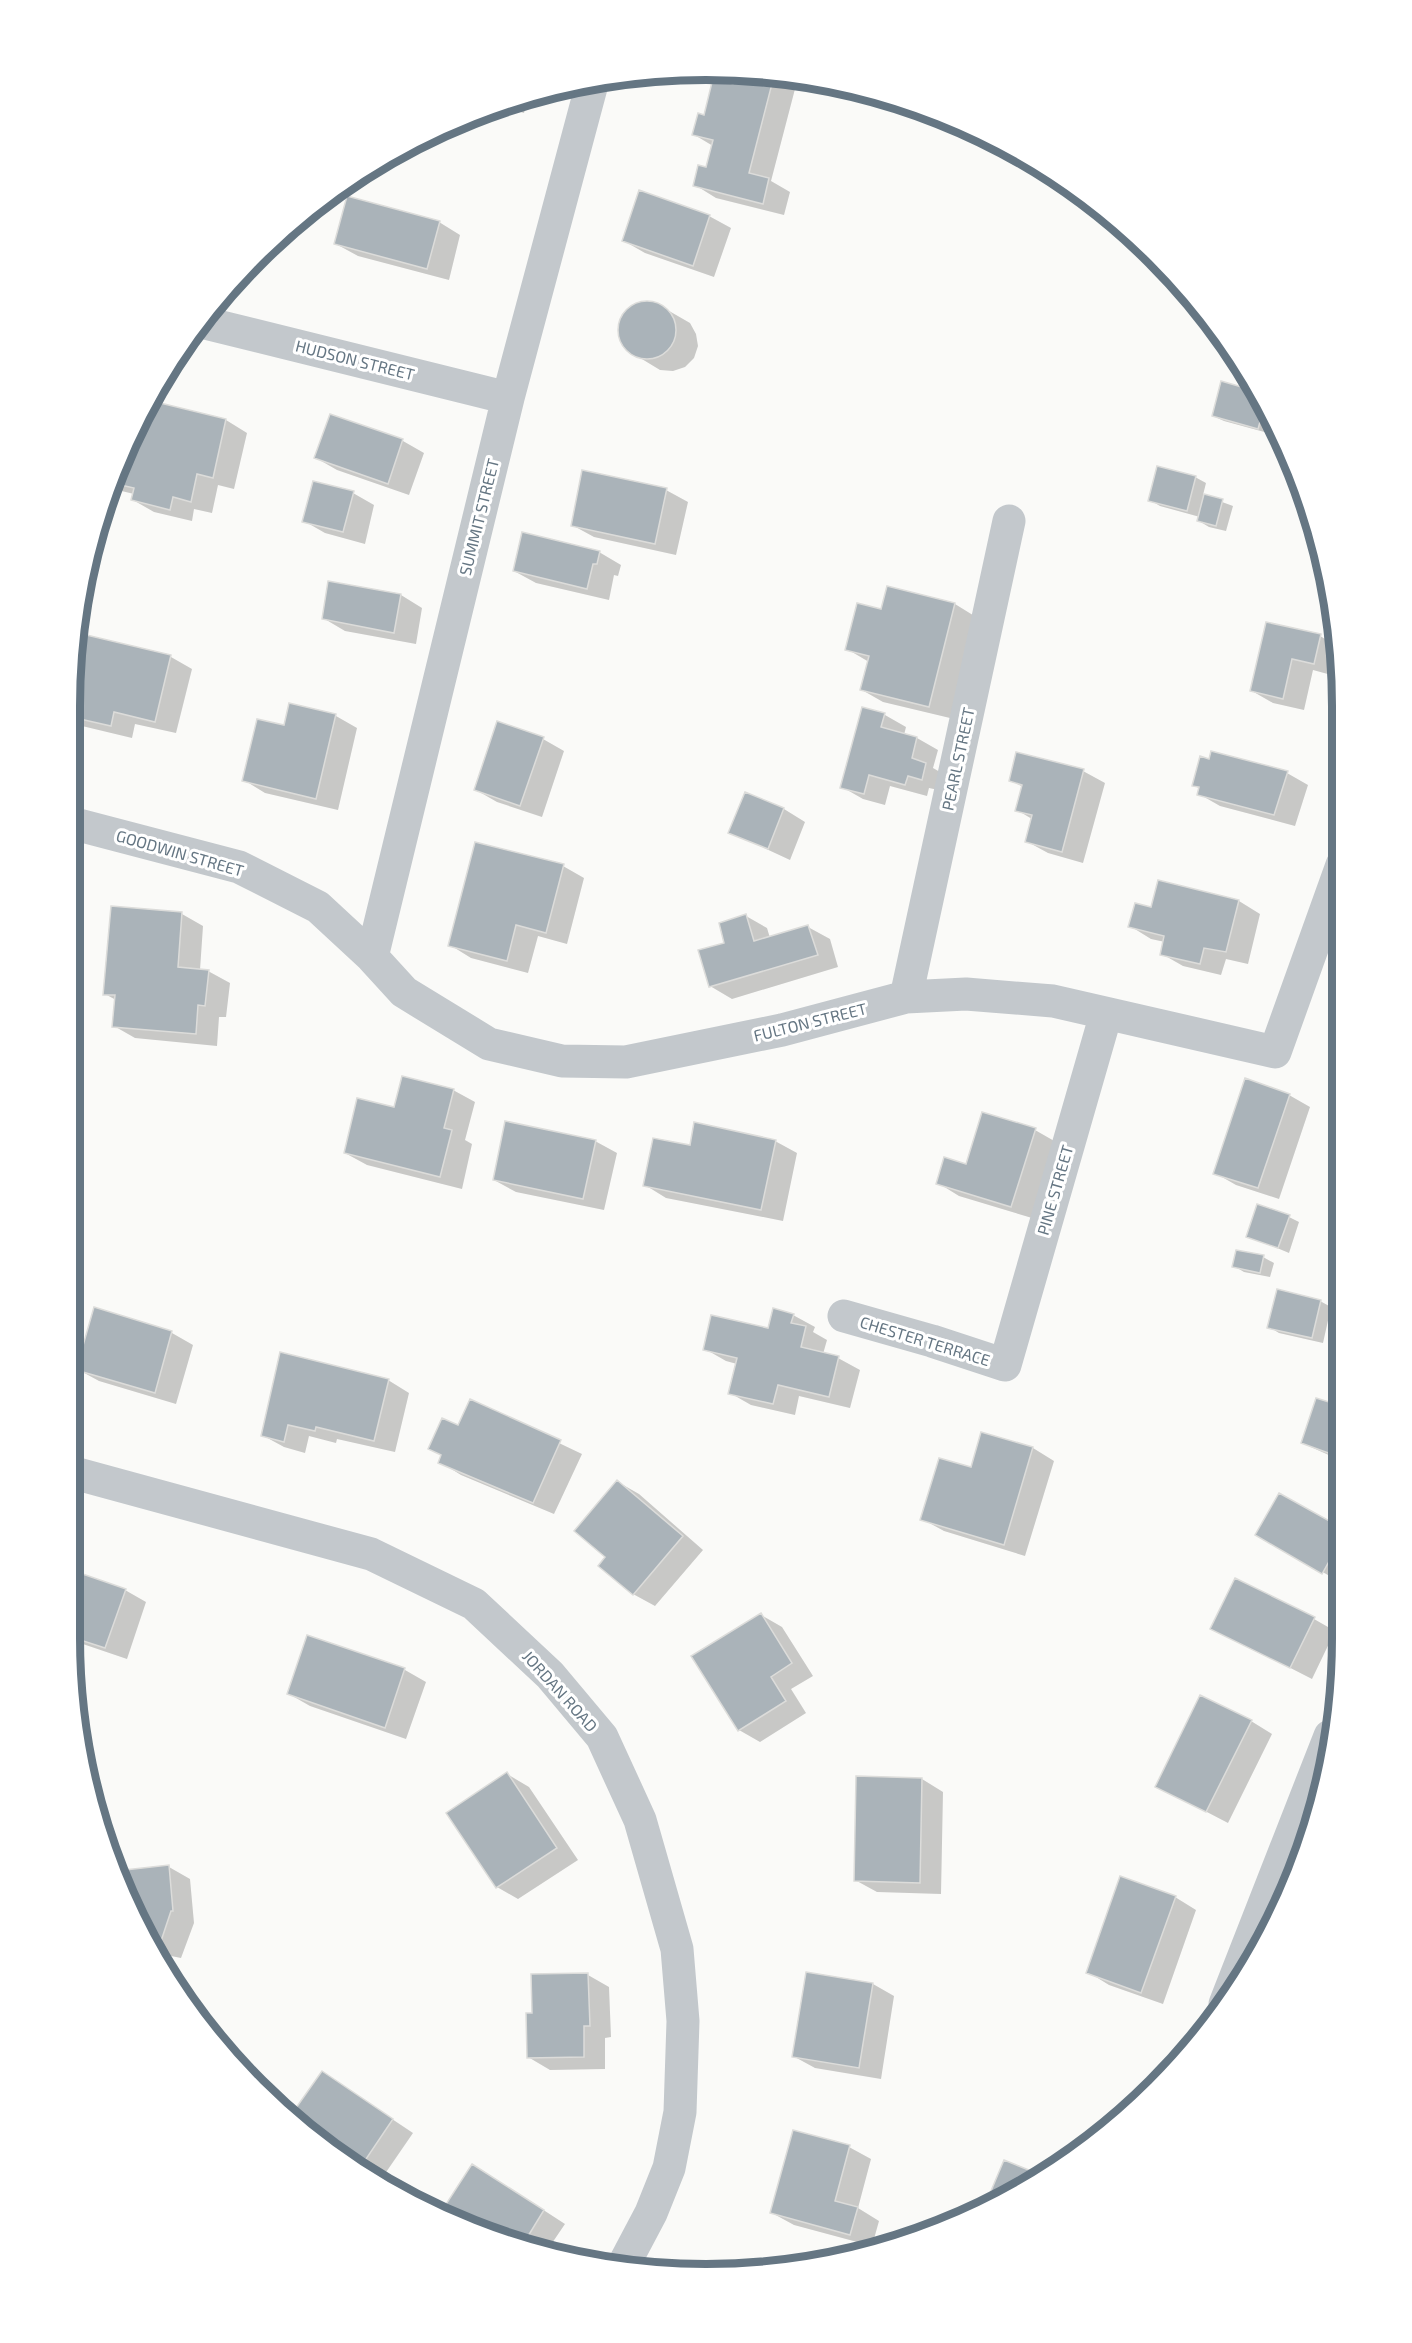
<svg xmlns="http://www.w3.org/2000/svg" width="1412" height="2343" viewBox="0 0 1412 2343" font-family="'Exo 2',sans-serif">
  <rect width="100%" height="100%" fill="#fafaf8"/>
  <!-- shadow -->
  <path fill="#0003" d="M737,72l37,4 21,13 -24,92 19,11 -6,23 -68,-17 -21,-13 12,-17 6,-22 -20,-12 12,-17 29,-31z
    M528,97l-4,16 -24,-7z
    M709,216l22,12 -17,49 -69,-24 -21,-12z
    M439,222l21,13 -11,45 -91,-24 -22,-12z
    M644,302l13,2 33,19 6,11 2,12 -4,12 -9,9 -12,4 -13,-1 -33,-20 -7,-10 -1,-13 4,-12 9,-9z
    M1222,383l38,10 12,28 -4,12 -44,-12 -11,-5z
    M152,402l74,18 21,13 -13,56 -16,-4 -6,28 -18,-4 -2,12 -38,-9 -21,-12 1,-6 -25,-6z
    M330,416l73,25 21,12 -15,42 -72,-25 -21,-12z
    M1195,477l11,6 -3,12 30,11 -7,25 -17,-4 -10,-6 1,-4 -40,-11 -10,-6z
    M666,490l22,12 -12,53 -82,-18 -22,-12z
    M353,493l21,12 -9,39 -40,-11 -21,-12z
    M599,552l22,13 -3,11 -4,-1 -5,25 -73,-17 -22,-12z
    M888,588l67,16 21,13 -26,101 -67,-16 -21,-12 7,-28 -22,-13 35,-38z
    M401,595l21,13 -6,36 -71,-13 -22,-13z
    M79,635l92,22 21,12 -16,64 -41,-9 -3,14 -50,-12 -11,-7 -1,-47z
    M1320,636l19,11 1,7 -5,22 -22,-6 -9,40 -31,-7 -21,-12z
    M291,705l45,11 21,12 -19,82 -73,-17 -21,-13 41,-53z
    M863,708l22,7 21,12 -2,8 13,3 21,12 -5,18 14,8 -4,15 -14,-3 -2,8 -37,-10 -5,19 -22,-6 -21,-12z
    M543,739l21,12 -22,66 -45,-15 -21,-12z
    M1083,771l22,12 -22,80 -35,-10 -22,-12 6,-22 -15,-9 6,-23 -13,-7z
    M1287,773l21,12 -13,41 -75,-20 -21,-12 1,-5 -6,-4z
    M745,794l39,15 21,13 -15,38 -60,-28z
    M563,866l21,12 -17,66 -29,-8 -10,37 -57,-15 -21,-13z
    M1239,901l21,13 -12,50 -22,-5 -5,16 -38,-9 -21,-12 3,-12 -14,-3 -21,-13 22,-17z
    M112,908l70,6 21,12 -3,44 8,1 22,12 -4,34h-7l-2,29 -82,-8 -21,-12 2,-26 -11,-6z
    M746,916l21,12 3,10 38,-11 22,12 8,28 -106,32 -22,-13z
    M453,1090l22,12 -10,38 7,4 -10,45 -95,-24 -22,-12z
    M1289,1095l21,12 -31,92 -43,-14 -21,-12z
    M1035,1130l21,12 -24,76 -73,-22 -21,-13z
    M595,1141l22,12 -13,57 -88,-18 -22,-12z
    M775,1141l22,12 -14,68 -117,-23 -21,-13z
    M1289,1217l10,5 -10,31 -41,-17z
    M1263,1257l11,6 -4,14 -26,-5 -10,-6z
    M1320,1301l11,6 -8,36 -44,-10 -10,-6z
    M95,1309l77,24 21,12 -17,59 -77,-23 -22,-12z
    M793,1315l22,12 -2,5 14,8 -4,14 15,4 22,12 -10,38 -51,-12 -4,19 -44,-10 -21,-12 7,-29 -11,-3 -21,-12 64,-19z
    M388,1380l21,13 -14,59 -58,-13 -1,4 -27,-7 -4,17 -21,-6 -22,-12z
    M471,1401l111,53 -28,60 -93,-39 -21,-13z
    M1342,1408v53l-40,-18z
    M982,1434l51,14 21,13 -29,95 -81,-25 -22,-12 50,-50z
    M618,1482l21,12 64,56 -48,56 -22,-12 -25,-37z
    M1342,1530v53l-85,-48z
    M74,1572l51,18 21,12 -19,57 -53,-18z
    M761,1615l21,12 31,49 -22,13 15,24 -46,29 -21,-12z
    M1314,1619l21,12 -23,48 -100,-51z
    M308,1636l97,34 21,12 -20,57 -96,-33 -21,-12z
    M1251,1721l21,13 -44,89 -71,-37z
    M507,1774l22,13 49,73 -60,39 -21,-12z
    M922,1779l21,13 -2,102 -64,-2 -22,-12z
    M93,1798l5,3 -3,9z
    M169,1867l21,12 4,44 -13,35 -10,-2 -3,12 11,7 -3,11 -41,-67 -18,-46z
    M1175,1897l21,13 -33,94 -54,-19 -21,-13z
    M807,1973l66,11 21,12 -13,83 -66,-11 -22,-12z
    M588,1975l21,12 2,50 -6,1v31l-55,1 -22,-13z
    M176,1986l13,7 -2,9z
    M323,2073l90,60 -33,48 -62,-38 -26,-26z
    M849,2147l22,12 -13,49 21,13 -7,25 -78,-21 -22,-12z
    M1005,2162l34,14 -54,34z
    M494,2178l71,46 -19,28 -44,-12 -61,-25z"/>
  <!-- building -->
  <path fill="#aab3b9" stroke="#dcdcda" stroke-width="1.5" d="M736,72l38,4 -25,97 20,5 -6,26 -70,-18 5,-21 8,2 7,-27 -21,-5 6,-22 6,2 9,-37 20,6z
    M639,190l71,25 -17,51 -71,-25z
    M347,196l93,25 -13,48 -93,-25z
    M618 330a29 29 0 1 1 58 0a29 29 0 1 1-58 0Z
    M1221,381l38,11 6,12 -7,25 -46,-13z
    M152,401l74,18 -13,59 -16,-4 -6,28 -18,-5 -3,13 -39,-10 3,-12 -22,-5z
    M330,414l73,25 -15,45 -74,-26z
    M1157,466l39,10 -9,35 -39,-10z
    M582,470l85,18 -12,56 -84,-18z
    M313,481l41,10 -11,41 -41,-10z
    M1204,494l19,5 -7,27 -19,-5z
    M522,532l78,19 -3,13h-4l-6,25 -74,-18z
    M328,581l73,13 -7,39 -72,-14z
    M887,586l68,17 -26,104 -69,-17 9,-34 -24,-6 12,-47 24,6z
    M1266,622l55,12 -7,30 -22,-5 -9,40 -33,-8z
    M78,633l93,22 -16,67 -41,-10 -3,14 -40,-9 -1,-52z
    M289,703l47,11 -20,85 -74,-18 15,-62 27,6z
    M862,707l23,6 -4,14 36,10 -5,21 14,5 -4,17 -14,-4 -3,9 -36,-10 -5,19 -24,-6z
    M497,721l47,16 -24,69 -46,-16z
    M1211,751l77,20 -14,44 -77,-20 2,-8 -7,-1 8,-30 9,3z
    M1016,752l68,17 -22,83 -37,-10 7,-27 -17,-4 7,-26 -13,-4z
    M745,792l39,16 -16,41 -40,-16z
    M475,842l89,22 -18,69 -30,-8 -9,36 -59,-15z
    M1158,880l81,20 -13,52 -22,-4 -4,16 -40,-9 4,-19 -36,-9 7,-24 16,4z
    M111,906l71,6 -4,55 31,3 -4,36 -7,-1 -2,29 -84,-7 3,-32h-12z
    M746,914l8,27 54,-16 10,30 -109,32 -11,-37 26,-7 -5,-20z
    M402,1076l52,13 -10,39 8,2 -12,47 -96,-24 13,-55 37,9z
    M1245,1078l45,16 -32,94 -45,-14z
    M982,1112l54,16 -25,79 -75,-23 8,-27 22,7z
    M505,1121l91,19 -13,59 -90,-19z
    M694,1122l82,18 -15,70 -118,-24 10,-48 37,7z
    M1257,1204l33,11 -12,33 -32,-11z
    M1236,1250l28,5 -4,18 -28,-6z
    M1277,1289l44,11 -9,38 -45,-10z
    M94,1307l78,24 -17,62 -79,-23z
    M773,1308l21,6 -3,9 15,3 -5,21 38,9 -10,41 -51,-12 -5,19 -45,-10 9,-36 -34,-8 8,-35 57,13z
    M280,1352l109,27 -15,62 -58,-14 -1,4 -27,-6 -4,17 -23,-6z
    M1316,1398l26,8v52l-41,-15z
    M470,1399l91,41 -28,63 -95,-40 3,-8 -13,-6 14,-31 16,7z
    M981,1432l52,15 -29,98 -84,-25 19,-62 32,9z
    M617,1480l66,56 -50,59 -35,-29 7,-9 -31,-26z
    M1279,1493l63,35v10l-20,36 -67,-39z
    M74,1571l52,18 -21,59 -31,-10z
    M1235,1578l80,39 -25,51 -80,-39z
    M761,1613l31,50 -21,14 15,24 -48,30 -47,-75z
    M307,1635l98,33 -20,60 -98,-34z
    M1200,1695l52,25 -46,92 -51,-25z
    M507,1772l50,76 -61,40 -50,-75z
    M856,1776l66,2 -2,105 -66,-2z
    M169,1865l4,46h-2l-12,36 -8,-2 -16,-26 -19,-48z
    M1120,1876l56,20 -35,97 -55,-20z
    M806,1972l67,11 -14,85 -67,-11z
    M588,1973l2,53h-6v31l-57,1 -1,-45h6l-1,-39z
    M322,2071l71,48 -33,49 -42,-25 -27,-28z
    M793,2130l57,15 -15,56 23,6 -8,28 -80,-22z
    M1004,2160l37,15 -58,35z
    M472,2164l72,46 -22,36 -83,-31z"/>
  <g fill="none" stroke-linecap="round" stroke-linejoin="round">
    <!-- street -->
    <path stroke="#c3c8cc" stroke-width="33" d="M201,322l307,76
      M71,823l168,44 79,40 54,50 32,35 85,52 73,17 64,1 156,-32 124,-33 60,-3 87,7 222,51 67,-187
      M372,957l136,-559 85,-318
      M906,997l103,-476
      M844,1316l88,25 73,24 101,-351
      M74,1473l297,81 103,50 76,71 52,62 38,83 37,129 6,72 -3,91 -11,56 -18,45 -28,53
      M1225,2004l105,-268"/>
  </g>
  <g text-anchor="middle" stroke-width="6" stroke-linejoin="round" paint-order="stroke">
    <!-- street labels -->
    <g font-size="16" fill="#657683" stroke="#fff">
      <text transform="translate(355 360) rotate(14)" y="6">HUDSON STREET</text>
      <text transform="translate(479 517) rotate(-76)" y="6">SUMMIT STREET</text>
      <text transform="translate(958 759) rotate(-78)" y="6">PEARL STREET</text>
      <text transform="translate(180 853) rotate(16)" y="6">GOODWIN STREET</text>
      <text transform="translate(810 1022) rotate(-14)" y="6">FULTON STREET</text>
      <text transform="translate(1055 1190) rotate(-74)" y="6">PINE STREET</text>
      <text transform="translate(925 1341) rotate(17)" y="6">CHESTER TERRACE</text>
      <text transform="translate(560 1691) rotate(48)" y="6">JORDAN ROAD</text>
    </g>
  </g>
  <!-- crop -->
  <path d="M0 0H1412V2343H0ZM706 80H706A626 626 0 0 1 1332 706V1638A626 626 0 0 1 706 2264H706A626 626 0 0 1 80 1638V706A626 626 0 0 1 706 80Z" fill="#fff" fill-rule="evenodd"/>
  <path fill="none" stroke="#657683" stroke-width="8" d="M706 80H706A626 626 0 0 1 1332 706V1638A626 626 0 0 1 706 2264H706A626 626 0 0 1 80 1638V706A626 626 0 0 1 706 80Z"/>
</svg>
